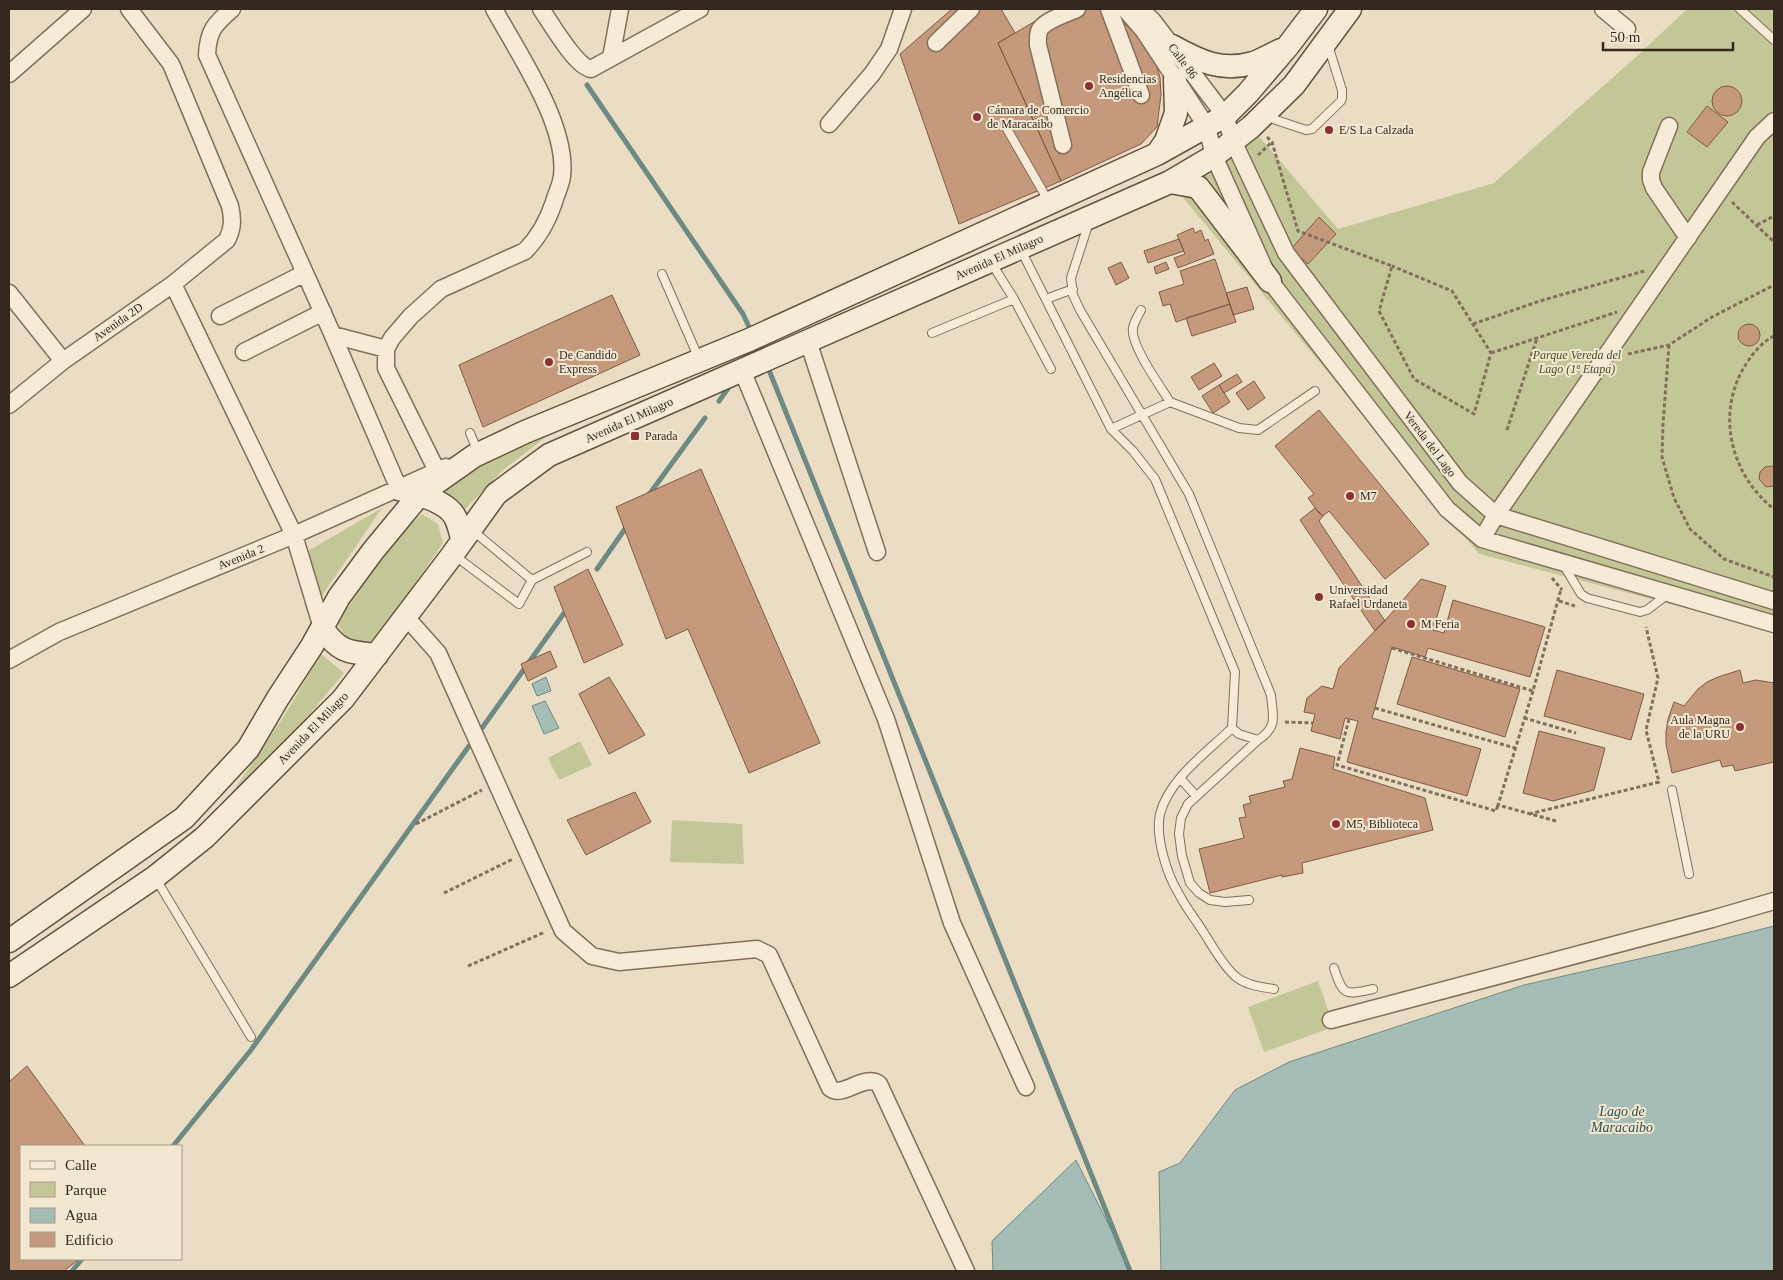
<svg xmlns="http://www.w3.org/2000/svg" width="1783" height="1280" viewBox="0 0 1783 1280" font-family="'Times New Roman',serif">
  <rect width="100%" height="100%" fill="#eaddc3"/>
  <!-- green -->
  <path fill="#c3c798" d="M1687,9h87v622l-295,-77 -309,-372 81,-55 87,102 156,-46 143,-127z
    M551,433l-48,37 -39,40 -4,-8 -17,-11 42,-29z
    M382,508l-63,92 -18,-45z
    M422,514l16,10 5,19 -69,101 -25,-3 -12,-18 61,-87z
    M321,654l23,19 -60,72 -54,51 54,-80z
    M580,741l12,24 -33,15 -11,-22z
    M672,820l70,4 2,40 -74,-2z
    M1318,981l16,46 -70,25 -16,-45z"/>
  <!-- water -->
  <path fill="#a5bdb6" stroke="#6d8b82" d="M546,677l5,14 -14,5 -5,-12z
    M545,701l14,27 -15,6 -12,-28z
    M1774,926v345h-613l-2,-99 21,-9 55,-73 54,-28 235,-77 154,-35z
    M1076,1160l56,111h-139l-1,-30z"/>
  <g fill="none" stroke-linecap="round" stroke-linejoin="round">
    <!-- stream -->
    <path stroke="#6d8b82" stroke-width="5" d="M587,85l156,229 7,15
      M769,370l361,901
      M719,401l13,-18
      M648,496l57,-78
      M597,569l30,-43
      M482,728l85,-119
      M173,1146l78,-96 218,-304
      M72,1271l10,-12"/>
  </g>
  <!-- building -->
  <path fill="#c5997c" stroke="#805a43" d="M952,9h49l14,24 -17,10 63,138 -102,43 -59,-170z
    M1056,9h50l30,24 20,31 4,13 1,18 -4,32 -16,17 -80,37 -63,-138z
    M1712 101a15 15 0 1 1 30 0a15 15 0 1 1-30 0Z
    M1707,106l21,16 -21,25 -20,-15z
    M1319,217l17,17 -28,30 -17,-15z
    M1193,228l2,5 6,-3 4,11 3,-2 6,15 -36,14 -4,-10 11,-4 -8,-19z
    M1179,239l5,12 -36,12 -4,-12z
    M1215,259l15,45 -54,18 -6,-18 -7,2 -4,-14 25,-8 -4,-13z
    M1121,262l8,16 -13,7 -8,-17z
    M1166,262l3,7 -13,5 -2,-7z
    M1247,287l7,22 -21,6 -7,-22z
    M612,295l28,60 -157,72 -24,-62z
    M1230,304l6,18 -44,14 -6,-18z
    M1738 335a11 11 0 1 1 22 0a11 11 0 1 1-22 0Z
    M1214,363l8,13 -23,14 -8,-13z
    M1237,374l5,8 -18,11 -5,-8z
    M1254,381l11,17 -17,12 -12,-17z
    M1219,385l11,17 -17,11 -11,-17z
    M1319,410l110,134 -44,35 -56,-68 -6,5 -4,-3 -11,-15 6,-4 -39,-48z
    M1772,466l2,1v19l-8,1 -7,-8 1,-7 5,-5z
    M701,469l119,274 -71,30 -61,-144 -22,10 -50,-132z
    M1315,508l8,8 -4,5 66,100 -10,10 -75,-111z
    M588,569l35,76 -39,18 -30,-76z
    M1421,579l25,7 -13,44 11,3 9,-33 92,27 -15,50 -102,-29 -3,9 -33,-10 -20,71 109,31 -14,47 -120,-34 11,-41 -13,-3 -5,21 -29,-8 4,-17 -11,-2 3,-14 15,-12 11,3 6,-21 50,-52z
    M550,651l7,16 -29,14 -7,-17z
    M1412,657l108,32 -15,48 -108,-33z
    M1557,670l87,24 -13,46 -87,-24z
    M1740,670l3,13 13,-3 18,3v79l-39,9 -2,-6 -11,2 -2,-7 -48,13 -6,-29v-12l2,-13 6,-17 10,4 14,-17 9,-7 11,-5z
    M609,677l36,58 -36,19 -30,-60z
    M1539,731l66,17 -11,42 -41,11 -30,-8z
    M1300,748l35,9 -2,12 92,29 8,32 -131,33 1,10 -21,4v-2l-72,18 -11,-44 45,-11 -5,-20 7,-1 -3,-12 8,-2 -2,-7 36,-9 -2,-6 9,-2z
    M635,792l16,30 -65,33 -19,-35z
    M27,1066l58,80h-64v113h58l-15,12h-55v-189z"/>
  <g fill="none" stroke-linecap="round" stroke-linejoin="round">
    <!-- lane casing -->
    <g stroke="#836f5b" stroke-width="10">
      <path id="lane" d="M1740,9l34,31
        M1267,117l39,13 6,-1 29,-28 1,-3v-8l-14,-45
        M1007,129l42,73
        M1089,222l-18,56 2,17 7,15 109,184 82,201c2,22 7,32 -13,45l-70,64 -7,14 -2,16 3,22 8,27 9,10 11,7 15,2 24,-2
        M1021,250l90,179 22,22 22,28 80,193 -3,56c-25,24 -63,51 -72,86 -5,23 7,61 19,80 7,14 17,26 25,39 9,14 18,31 31,43 10,9 26,11 39,13
        M992,264l22,35 37,70
        M662,274l37,85
        M1046,299l27,-10
        M1141,310c-3,6 -7,12 -8,18 -3,17 28,59 37,74
        M932,333l82,-34
        M1111,429l59,-27 69,26 19,2 57,-39
        M470,433l8,19
        M472,530l60,50
        M454,555l65,49 13,-24 55,-28
        M1563,564l18,30 6,4 53,14 7,-2 21,-16
        M1232,728l7,6 19,6
        M1180,778l16,18
        M1672,790l17,84
        M156,879l95,158
        M1334,968c9,28 11,27 39,21"/>
    </g>
    <!-- street casing -->
    <g stroke="#836f5b" stroke-width="19">
      <path id="street" d="M232,9c-17,15 -24,21 -25,46l124,276 68,158
        M541,9c10,14 34,57 50,60l109,-60
        M1109,9l32,86
        M1125,9l19,22 63,96 7,29 56,125 177,228 35,30 292,85
        M1140,9l13,12 72,95 8,25 53,112 174,230 36,32 278,86
        M1603,9l24,20
        M936,43l35,-34
        M611,58l9,-49
        M9,74l74,-65
        M829,124l43,-50 17,-25 14,-40
        M1669,126l-18,46v8l3,8 34,50
        M1063,145l-25,-100c0,-5 -1,-11 2,-16 6,-9 28,-16 37,-20
        M173,284l121,251 28,93
        M9,293l54,68
        M220,316l85,-43
        M333,335l53,14
        M808,341l69,211
        M244,352l79,-40
        M742,370l144,349 66,204 74,164
        M9,405l54,-44 110,-77 54,-44c6,-12 6,-21 3,-34l-59,-142 -42,-55
        M437,471l-51,-103v-19l6,-11 19,-22 30,-27 84,-38c14,-14 23,-31 29,-49 2,-8 7,-17 8,-26 6,-51 -44,-123 -68,-167
        M1482,539l14,-24 261,-378 17,-16
        M406,617l32,36 125,278 29,25 27,6 138,-13 12,6 61,133c13,11 33,-15 49,-4l87,187
        M9,660l50,-28 235,-97 152,-68
        M1331,1020l381,-101 62,-18"/>
    </g>
    <!-- secondary casing -->
    <g stroke="#65513f" stroke-width="25">
      <path id="secondary" d="M1172,46c27,15 49,26 81,17 9,-3 19,-9 28,-13
        M1157,154l9,-13 10,-28 -1,-34
        M1170,182l28,5 72,94
        M399,489c16,4 48,12 56,28 4,7 5,16 8,23
        M322,628c18,25 26,24 55,27
        M9,941l175,-123 64,-69 30,-51 34,-52 27,-49 34,-46 47,-57 54,-38 51,-24 224,-92 408,-186 68,-38 23,-23 40,-47 28,-37
        M9,976l146,-99 50,-40 138,-138 107,-141 46,-64 53,-39 621,-273 44,-26 37,-29 43,-42 56,-76"/>
    </g>
    <!-- path -->
    <path stroke="#836f5b" stroke-width="3" stroke-dasharray="4 2.5" stroke-linecap="butt" d="M1267,137l5,5 26,89 94,35 -13,45 35,68 60,35 17,-61 -39,-62 -60,-25
      M1258,155l14,-13
      M1732,202l42,40
      M1757,225l17,-9
      M1473,324l67,-23 104,-30
      M1774,336c-14,7 -23,20 -31,33 -27,48 -11,107 31,140
      M1669,345l-6,79 -1,33 12,41 16,31 34,30 50,18
      M1491,353l126,-41
      M1628,354l41,-9 43,-28 62,-32
      M1507,430l30,-92
      M1552,578l10,12
      M1559,601l16,5
      M1392,648l141,43 28,-102
      M1533,691l-35,114 58,16
      M1375,708l140,40
      M1524,718l52,15
      M1349,719l-12,46 159,46 2,-6
      M1285,722l28,1
      M1529,814l130,-32 -13,-52 12,-52 -12,-51
      M416,824l66,-34
      M444,893l69,-34
      M468,966l77,-34"/>
    <!-- lane -->
    <use href="#lane" stroke="#f6ebd6" stroke-width="8"/>
    <!-- street -->
    <use href="#street" stroke="#f6ebd6" stroke-width="16"/>
    <!-- secondary -->
    <use href="#secondary" stroke="#f6ebd6" stroke-width="22"/>
  </g>
  <!-- markers -->
  <g fill="#8d3033" stroke="#f2e8d2" stroke-width="2">
    <circle cx="1089" cy="86" r="5"/>
    <circle cx="977" cy="117" r="5"/>
    <circle cx="1329" cy="130" r="5"/>
    <circle cx="549" cy="362" r="5"/>
    <rect x="630" y="431" width="10" height="10" rx="2.5"/>
    <circle cx="1350" cy="496" r="5"/>
    <circle cx="1319" cy="597" r="5"/>
    <circle cx="1411" cy="624" r="5"/>
    <circle cx="1740" cy="727" r="5"/>
    <circle cx="1336" cy="824" r="5"/>
  </g>
  <g text-anchor="middle" stroke-width="4" stroke-linejoin="round" paint-order="stroke">
    <!-- street labels -->
    <g font-size="12" fill="#34281e" stroke="#f2e8d2">
      <text transform="translate(1183 61) rotate(53)" y="4">Calle 86</text>
      <text transform="translate(999 257) rotate(-24)" y="4">Avenida El Milagro</text>
      <text transform="translate(118 322) rotate(-35)" y="4">Avenida 2D</text>
      <text transform="translate(629 420) rotate(-24)" y="4">Avenida El Milagro</text>
      <text transform="translate(1430 444) rotate(53)" y="4">Vereda del Lago</text>
      <text transform="translate(241 557) rotate(-22)" y="4">Avenida 2</text>
      <text transform="translate(313 728) rotate(-46)" y="4">Avenida El Milagro</text>
    </g>
    <!-- poi labels -->
    <g font-size="12" fill="#34281e" stroke="#f2e8d2" text-anchor="start">
      <text x="1099" y="83">Residencias<tspan x="1099" dy="14">Angélica</tspan></text>
      <text x="987" y="114">Cámara de Comercio<tspan x="987" dy="14">de Maracaibo</tspan></text>
      <text x="1339" y="134">E/S La Calzada</text>
      <text x="559" y="359">De Candido<tspan x="559" dy="14">Express</tspan></text>
      <text x="645" y="440">Parada</text>
      <text x="1360" y="500">M7</text>
      <text x="1329" y="594">Universidad<tspan x="1329" dy="14">Rafael Urdaneta</tspan></text>
      <text x="1421" y="628">M Feria</text>
      <text x="1730" y="724" text-anchor="end">Aula Magna<tspan x="1730" dy="14">de la URU</tspan></text>
      <text x="1346" y="828">M5, Biblioteca</text>
    </g>
    <!-- park labels -->
    <g font-size="12" font-style="italic" fill="#464f26" stroke="#f2e8d2">
      <text x="1577" y="359">Parque Vereda del<tspan x="1577" dy="14">Lago (1ª Etapa)</tspan></text>
    </g>
    <!-- water labels -->
    <g font-size="14" font-style="italic" fill="#2f534f" stroke="#f2e8d2">
      <text x="1622" y="1116">Lago de<tspan x="1622" dy="16">Maracaibo</tspan></text>
    </g>
  </g>
  <!-- border -->
  <rect width="1783" height="1280" fill="none" stroke="#34281e" stroke-width="20"/>
  <!-- legend -->
  <rect x="20" y="1145" width="162" height="115" fill="#f2e8d2" stroke="#a69b8a"/>
  <rect x="30" y="1161" width="25" height="8" fill="#f6ebd6" stroke="#a69b8a"/>
  <text x="65" y="1170" font-size="15" fill="#34281e">Calle</text>
  <rect x="30" y="1182" width="25" height="15" fill="#c3c798" stroke="#a69b8a"/>
  <text x="65" y="1195" font-size="15" fill="#34281e">Parque</text>
  <rect x="30" y="1208" width="25" height="15" fill="#a5bdb6" stroke="#a69b8a"/>
  <text x="65" y="1220" font-size="15" fill="#34281e">Agua</text>
  <rect x="30" y="1232" width="25" height="15" fill="#c5997c" stroke="#a69b8a"/>
  <text x="65" y="1245" font-size="15" fill="#34281e">Edificio</text>
  <!-- scale -->
  <path d="M1603 42v8h130v-8" fill="none" stroke="#34281e" stroke-width="2.5"/>
  <text x="1610" y="42" font-size="15" fill="#34281e" stroke="#f2e8d2" stroke-width="4" paint-order="stroke">50 m</text>
</svg>
